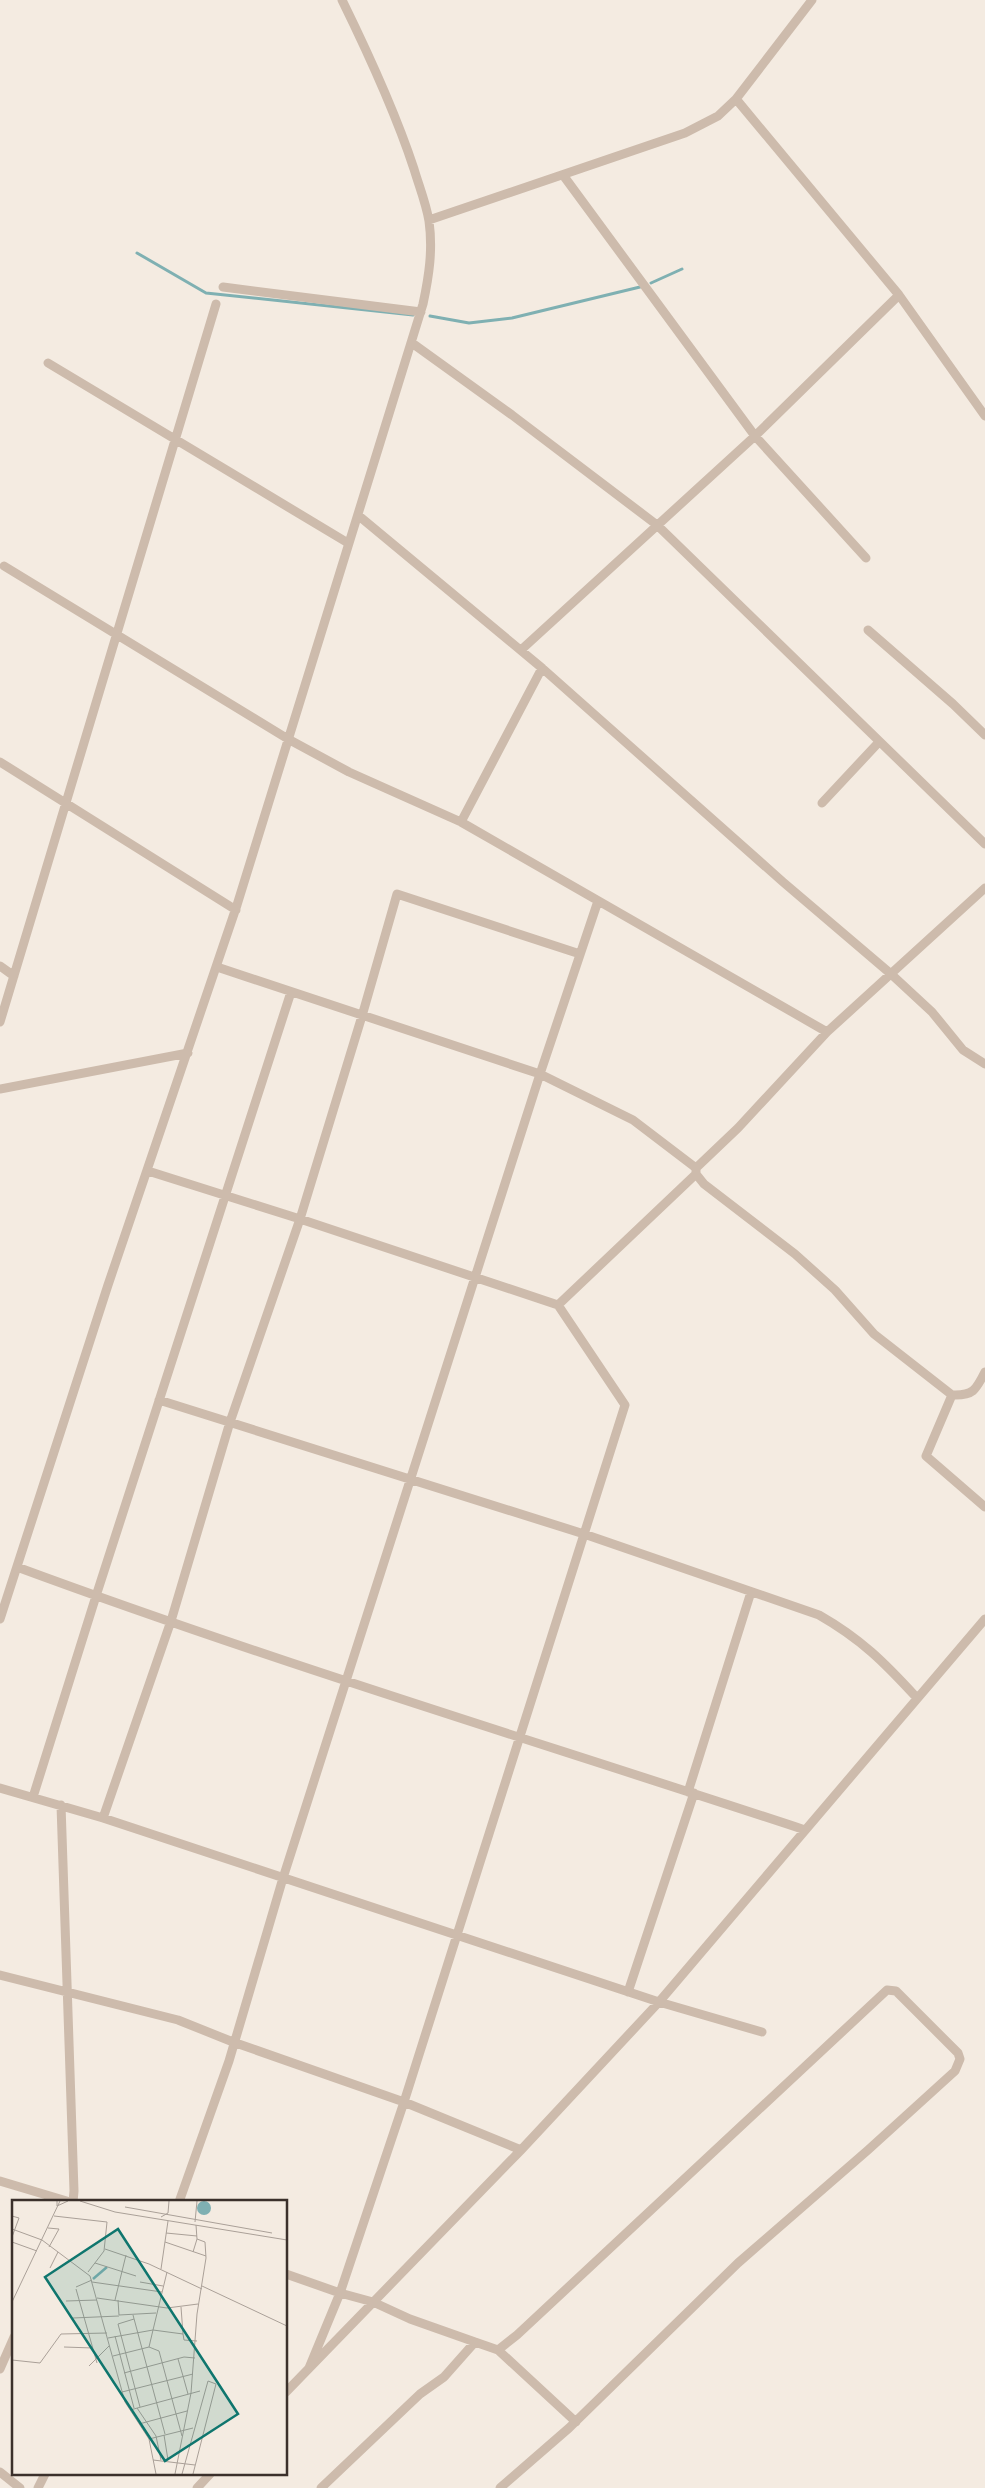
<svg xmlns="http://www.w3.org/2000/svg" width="985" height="2488" viewBox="0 0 985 2488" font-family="'Golos Text',sans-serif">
  <rect width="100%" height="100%" fill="#f4ebe1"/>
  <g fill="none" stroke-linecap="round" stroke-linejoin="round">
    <!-- stream -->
    <path stroke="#7fb0b2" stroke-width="3" d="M137,253l69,40 207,22
      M651,283l31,-14
      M430,316l39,7 43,-5 128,-31"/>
    <!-- minor -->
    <path stroke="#cdbbac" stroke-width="9" d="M736,99l163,196 86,121
      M563,175l192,261 111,122
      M429,220l256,-87 33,-17 18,-17 76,-99
      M223,287l198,25
      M412,343l100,72 145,110 328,319
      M48,363l300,180
      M359,516l183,152 241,214 108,92 41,38 31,38 22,14
      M4,566l284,173 61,33 112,50
      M868,630l85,74 32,31
      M521,650l234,-214 144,-141
      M542,668l-81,154 366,210
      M0,762l236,148
      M822,803l57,-61
      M985,888l-158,144 -89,96 -42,40v6l8,10 91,70 40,36 39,44 78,61 -26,61 59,51
      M0,966l14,10
      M217,967l323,107 93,46 63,48
      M0,1022l216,-718
      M0,1089l188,-36
      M148,1171l152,48 258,86 67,100 -221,697 -64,191 -31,75
      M558,1305l138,-131
      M952,1395c21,1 24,-5 33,-23
      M159,1400l425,134 235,81c42,24 65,47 98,83
      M17,1567c260,96 525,176 788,263
      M0,1619l108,-334 129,-380 186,-601c6,-28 10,-54 6,-83 -3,-18 -10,-35 -15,-52 -19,-58 -45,-114 -72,-169
      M0,1788l103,30 556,184 103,30
      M688,1792l63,-200
      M33,1797l63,-201 195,-604
      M61,1805l13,386 -1,11
      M103,1818l68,-197 59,-199 70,-203 62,-203 35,-122 183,60
      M0,1975l178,45 55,22 171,60 117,48
      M628,1992l66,-199
      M0,2181l70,21
      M179,2202l50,-141 54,-183 257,-804 58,-173
      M286,2274l54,19 33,9 37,17 65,23
      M498,2350l78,72
      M0,2369l14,-32
      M286,2392l235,-242 138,-148 326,-383
      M0,2472l20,16
      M38,2488l7,-14
      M197,2488l13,-14
      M321,2488l99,-94 24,-17 31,-35 23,8 19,-15 370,-345 9,1 62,62 2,6 -5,12 -87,79 -130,113 -169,165 -69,60"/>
  </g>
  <!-- overview -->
  <g transform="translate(12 2200)">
    <rect width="275" height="275" fill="#f4ebe1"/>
    <path d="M185 8a7 7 0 1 1 14 0a7 7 0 1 1-14 0Z" fill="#7fb0b2"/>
    <path fill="none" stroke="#7fb0b2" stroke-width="2.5" d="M81,79l14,-12"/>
    <path fill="none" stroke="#aaa098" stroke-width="1" d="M45,1v5l11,-5M68,1l35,11 172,28M113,7l147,26M0,16l7,2 -7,19M42,16l53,6 -3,29 -16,21M149,17l7,-4 1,-12M183,22l2,-21M36,28l11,1 -10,18M0,29l30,11 48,36 35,126 24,37 7,35M154,33l31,3M0,42l25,9M153,42l41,14M93,49l44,15 53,25M181,52l4,-13 -1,-14M83,63l41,13M38,68l8,-16M149,69l7,-48M155,72l-14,58 30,4 1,6 13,1M80,82l70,10M128,82l23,4M190,86l85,40M64,87l16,-7M64,89l21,74M85,98l70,10 31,-4M103,100l11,-45M106,100l1,15 37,-2M54,101l31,-1M0,102l48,-101M169,107l2,27M121,115l32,119M61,118l46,-2M122,119l-16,5 22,83M103,136l19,72M96,138l45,-8M52,147l29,1M137,147l4,-17M101,156l36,-9 10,4 23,85M166,159l5,17M0,160l28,3 21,-29 46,-1M77,166l20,-20M112,173l60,-16 11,1M171,176l5,18M110,192l71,-18M125,208l19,28 5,24M118,210l70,-19M127,224l48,-13M152,235l4,25M137,239l44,-11M141,260l42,5M163,274l16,-81 6,-79 9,-56 -1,-16 -8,-3M170,274l26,-93 8,3 -23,90"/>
    <path fill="#0f766e" fill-opacity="0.15" stroke="#0f766e" stroke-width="2.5" d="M106,29l120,185 -73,47 -120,-184z"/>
    <rect width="275" height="275" fill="none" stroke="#3b302b" stroke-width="2.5"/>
  </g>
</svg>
